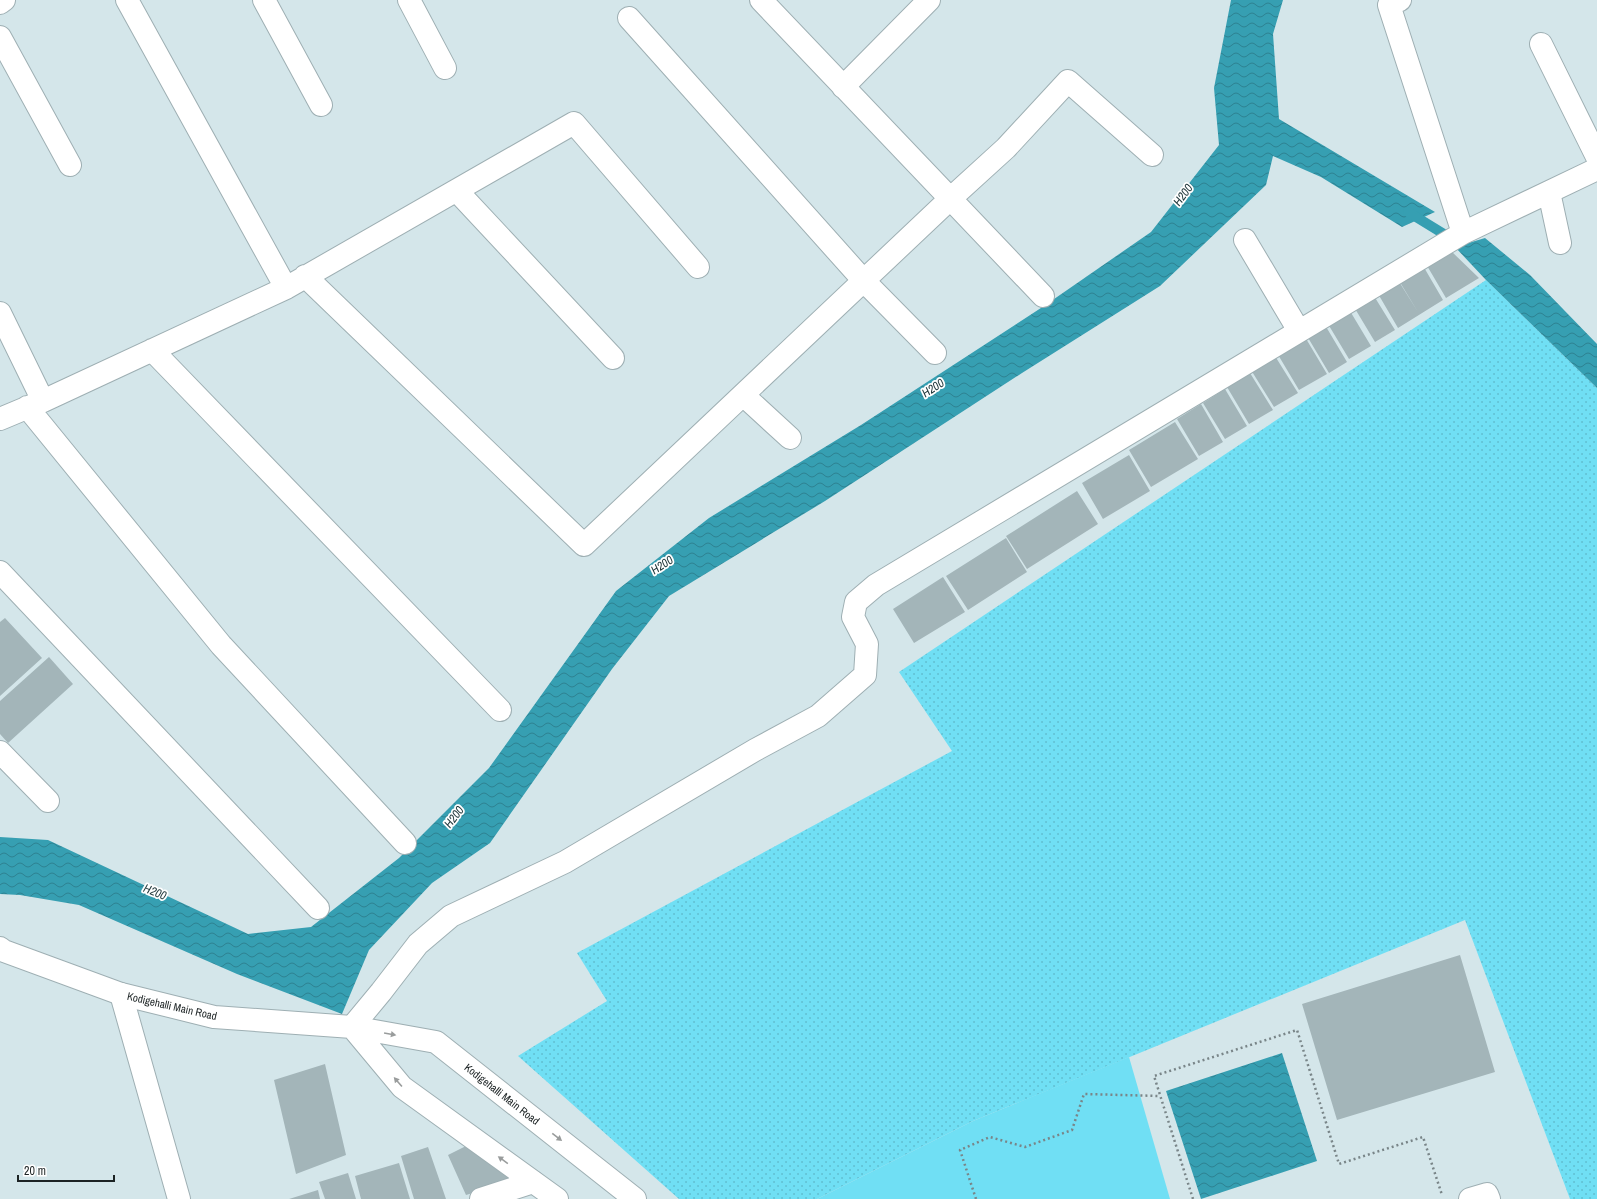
<svg xmlns="http://www.w3.org/2000/svg" width="1597" height="1199" viewBox="0 0 1597 1199" font-family="'Archivo Narrow',sans-serif">
  <defs>
    <pattern id="grass-dots" width="8" height="8" patternUnits="userSpaceOnUse"><rect width="8" height="8" fill="#70dff4"/><path d="M2 2h.1M6 6h.1" fill="none" stroke="#60bfd1" stroke-width="1.8" stroke-linecap="round"/></pattern>
    <pattern id="water-waves" width="16" height="10" patternUnits="userSpaceOnUse"><rect width="16" height="10" fill="#369fb2"/><path d="M0 5q4-4 8 0t8 0" fill="none" stroke="#2d8191"/></pattern>
  </defs>
  <rect width="100%" height="100%" fill="#d4e6ea"/>
  <!-- grass -->
  <path fill="url(#grass-dots)" d="M1486,280l111,108v811h-27l-105,-279 -492,201 -156,78h-138l-161,-143 89,-55 -30,-48 375,-202 -53,-79z"/>
  <!-- park -->
  <path fill="#70dff4" d="M1129,1057l41,142h-353l156,-78z"/>
  <!-- water -->
  <path fill="url(#water-waves)" d="M1231,0h52l-10,34 6,85 156,93 -33,15 -81,-50 -48,-21 -7,29 -106,101 -138,87 -197,128 -156,95 -57,73 -122,174 -58,40 -63,67 -27,64 -105,-40 -158,-69 -59,-10 -20,-1v-57l48,3 200,94 63,-7 88,-69 90,-90 127,-177 93,-73 152,-93 183,-119 107,-74 68,-87 -5,-57z
    M1485,238l45,37 67,69v44l-111,-108 -31,-33z
    M1282,1053l35,108 -116,38 -35,-108z"/>
  <g fill="none" stroke-linecap="round" stroke-linejoin="round">
    <!-- stream -->
    <path stroke="#369fb2" stroke-width="10" d="M1408,212l44,27"/>
  </g>
  <!-- building -->
  <path fill="#a3b5b9" d="M1450,250l29,28 -33,20 -20,-34z
    M1422,264l21,36 -45,28 -21,-36 21,-12 20,32 -20,-33z
    M1374,296l21,34 -20,12 -21,-35z
    M1350,311l21,35 -22,13 -21,-35z
    M1325,325l22,37 -18,11 -22,-37z
    M1305,337l22,37 -28,16 -22,-37z
    M1275,356l23,37 -24,14 -23,-37z
    M1250,373l23,37 -24,14 -22,-37z
    M1225,389l22,37 -22,13 -22,-36z
    M1201,404l22,38 -24,14 -22,-37z
    M1175,422l23,37 -47,28 -22,-37z
    M1129,455l21,36 -47,28 -21,-36z
    M1077,491l21,33 -71,45 -21,-33z
    M1006,538l21,34 -59,38 -22,-34z
    M943,577l22,35 -51,31 -21,-34z
    M5,618l37,40 -42,38v-74z
    M49,657l24,27 -65,59 -8,-9v-33z
    M1460,955l35,117 -158,48 -35,-116z
    M325,1064l21,91 -50,19 -22,-94z
    M472,1143l44,37 -50,15 -18,-40z
    M428,1147l18,52h-32l-13,-43z
    M399,1163l11,36h-49l-6,-23z
    M348,1173l8,26h-31l-6,-17z
    M318,1190l2,9h-31z"/>
  <g fill="none" stroke-linecap="round" stroke-linejoin="round">
    <!-- street casing -->
    <g stroke="#9eafb3" stroke-width="24">
      <path id="street" d="M127,0l159,288
        M264,0l57,105
        M409,0l36,68
        M761,0l282,296
        M1400,0l-11,5 74,228
        M0,3l4,-3
        M629,18l235,263 71,72
        M0,37l70,128
        M1541,44l56,113
        M843,87l86,-87
        M457,191l156,167
        M1549,192l11,51
        M1245,240l54,91
        M305,276l279,269 366,-346 56,-51 62,-67 84,74
        M0,313l43,88
        M152,350l348,360
        M743,395l47,43
        M27,407l194,238 184,198
        M0,419l43,-18 243,-113 288,-165 124,144
        M0,572l318,336
        M0,752l48,49
        M121,994l58,205
        M352,1027l29,-35 37,-48 33,-28 114,-54 190,-112 63,-34 47,-41 2,-31 -14,-27 3,-15 20,-17 587,-352 134,-64
        M481,1199l52,-17
        M1470,1199l17,-5 2,5"/>
    </g>
    <!-- secondary casing -->
    <g stroke="#9eafb3" stroke-width="24">
      <path id="secondary" d="M0,948l4,3 117,43 93,23 138,10 84,15 199,157
        M352,1027l50,60 155,112"/>
    </g>
    <!-- path -->
    <path stroke="#798588" stroke-width="2.5" stroke-dasharray="2 3" stroke-linecap="butt" d="M976,1199l-16,-49 30,-13 35,10 47,-17 12,-36 76,2
      M1193,1199l-39,-123 143,-46 42,134 84,-27 19,58"/>
    <!-- street -->
    <use href="#street" stroke="#fff" stroke-width="22"/>
    <!-- secondary -->
    <use href="#secondary" stroke="#fff" stroke-width="22"/>
  </g>
  <!-- one-way arrows -->
  <defs><path id="oneway-solid" d="M-6-.8H1V-3.2L6.5 0L1 3.2V.8H-6Z"/></defs>
  <g fill="#999c9c">
    <use href="#oneway-solid" transform="translate(390 1034) rotate(10)"/>
    <use href="#oneway-solid" transform="translate(398 1082) rotate(-131)"/>
    <use href="#oneway-solid" transform="translate(557 1137) rotate(38)"/>
    <use href="#oneway-solid" transform="translate(503 1160) rotate(-144)"/>
  </g>
  <g text-anchor="middle" stroke-width="3.5" stroke-linejoin="round" paint-order="stroke">
    <!-- street labels -->
    <g font-size="11" fill="#1c2324" stroke="#fff">
      <text transform="translate(172 1006) rotate(13)" y="4">Kodigehalli Main Road</text>
      <text transform="translate(502 1094) rotate(38)" y="4">Kodigehalli Main Road</text>
    </g>
    <!-- water labels -->
    <g font-size="12" font-style="italic" fill="#1c3337" stroke="#fff">
      <text transform="translate(1183 195) rotate(-54)" y="4">H200</text>
      <text transform="translate(933 388) rotate(-33)" y="4">H200</text>
      <text transform="translate(662 565) rotate(-33)" y="4">H200</text>
      <text transform="translate(454 817) rotate(-53)" y="4">H200</text>
      <text transform="translate(155 892) rotate(22)" y="4">H200</text>
    </g>
  </g>
  <!-- scale -->
  <path d="M18 1175v6h96v-6" fill="none" stroke="#1c2324" stroke-width="2"/>
  <text x="24" y="1175" font-size="12" fill="#1c2324" stroke="#ffffff" stroke-width="3" paint-order="stroke">20 m</text>
</svg>
